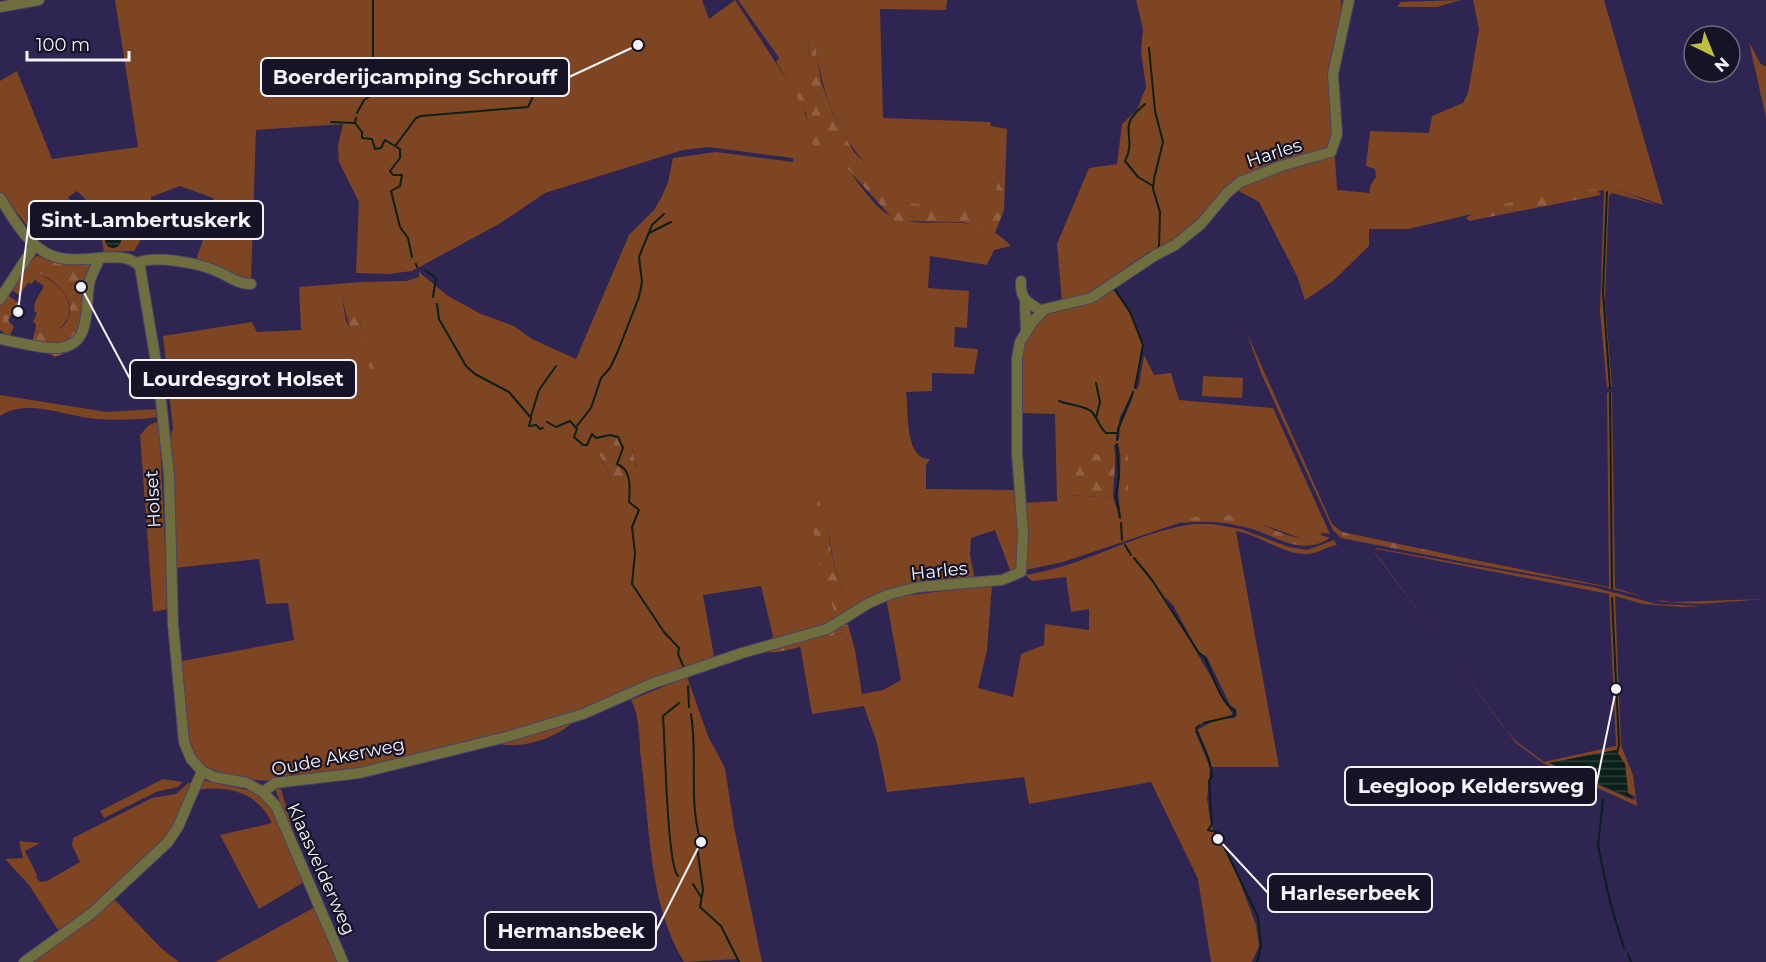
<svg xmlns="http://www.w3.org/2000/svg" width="1766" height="962" viewBox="0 0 1766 962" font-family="Montserrat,sans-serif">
  <defs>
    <pattern id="forest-firs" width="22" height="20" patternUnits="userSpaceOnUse" patternTransform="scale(1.5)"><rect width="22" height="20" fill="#7e4523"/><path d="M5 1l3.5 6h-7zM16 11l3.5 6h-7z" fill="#916044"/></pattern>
    <pattern id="cemetery-stones" width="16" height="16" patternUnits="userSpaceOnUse" patternTransform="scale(1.5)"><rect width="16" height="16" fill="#7e4523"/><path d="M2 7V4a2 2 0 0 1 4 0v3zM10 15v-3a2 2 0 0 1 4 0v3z" fill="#916044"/></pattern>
    <pattern id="water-rules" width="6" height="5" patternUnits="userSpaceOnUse" patternTransform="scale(1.5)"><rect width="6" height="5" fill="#0b2019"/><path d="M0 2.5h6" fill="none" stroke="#2f413b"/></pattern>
  </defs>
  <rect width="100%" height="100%" fill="#2e2553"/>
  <!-- green -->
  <path fill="#7e4523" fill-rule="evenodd" d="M115,0h587l7,19 26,-19 67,103 9,29 1,12 6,4 3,-8 10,4c11,16 42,64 58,71 41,20 83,-10 122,31l-17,4 -7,15 -57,-9 -2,32 41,3 -2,37 -12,-1 -1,20 24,2 -4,25 -42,-1v18l-26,1c3,18 -2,68 24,67l-4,6v24l97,1v13l34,-2 -2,-87 -34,-1 -2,-59 23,-38 70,-28 19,27 12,31 -9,42 3,1 2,-4 5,-30 10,20 17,-2 8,27 94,8 57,126 -7,-1 -10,5 -10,1 -56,-20 -38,-6 -146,49 -52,11 -16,-43 -24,8 -1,17 5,25 -47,5 -77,25c-14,-25 -20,-59 -24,-87 -2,-20 4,-17 -8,-36 3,12 -6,24 -6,37 0,26 16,74 27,99l-72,24 5,-11 -12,-50 -58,9 12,67c-61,22 -122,48 -184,68 -41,13 -86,19 -129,29 -68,14 -155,43 -215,-5l-10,-92 117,-22 -6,-37 -22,1 -7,-45 -85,9 -7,-124 6,-15 -10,-93 89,-14 5,10 44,-2 -2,-43 62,-5 46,-1 12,-4v-5l29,24 33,18 33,12 18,13 44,20 53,-124 25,-25 8,-14 6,-14 5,-24 43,-6 77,10v-4l-85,-11 -25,3 -138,43 -46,31 -87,47 -24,3 -32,-1 3,-71 -20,-40 -1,-16 5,-22 -87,6 -5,151 -55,-21 7,-20 6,-4 3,-11h4l-3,-27 -33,-12 -29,11 2,22 -19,32 -30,1c-6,-33 -1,-37 -27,-61l-9,6 8,12 -42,25 -34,-42v-111l17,-10 35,88 86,-12zM341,291l20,34 15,44 -30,-48zM1133,392v5l-13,30 -1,12 -3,2 4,-24zM621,436l10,6 6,25 -22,19 -16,-31 -2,-13zM1118,444l2,9h8v47h-9l2,19 -8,-21 -43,-3 3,-39 42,-2 -1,-9z
    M738,0h209l-1,10 -66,-1 3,109 107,4 1,4 16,3 -1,26 -16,55c-17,0 -74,-1 -87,-8 -9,-4 -16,-15 -23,-22 -44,-47 -57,-80 -66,-143l-6,-1 1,22h-5l2,29 -2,6z
    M1136,0h205v15l-12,51 3,75 -5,10 -77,23 -69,64 -83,53 -36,11 -5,-58 32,-76 28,-4 5,-40 15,-14 9,-23 -5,-36 2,-22z
    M1461,0l-24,7h-40l4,-5z
    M1473,0h131l59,205 -48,-16 43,16 -46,-12 -3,2 -4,106 7,86 -5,1 -7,-77 4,-121 -50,5 -146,34h-39v17l-36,35 -28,19 -8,-24 -38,-74 -22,-12 8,-8 87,-27 3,2 2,33 33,3v-7l6,-9 -1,-8 -9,-3 4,-35 59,2 3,-17 31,-13 5,-10 11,-64z
    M1749,42l11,21 6,4v51z
    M25,268c21,8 50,22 43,50 -9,14 -17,18 -33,13l1,-7 -3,-2 4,-9 -3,-2 1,-9 9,-16 -9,-6 -4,4 -3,-1 -9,12 -9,-6z
    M1246,331l86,193 10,8 -1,6 -8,-8 -72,-157z
    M1203,376l40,2 -1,20 -40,-2z
    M1612,392l3,196 36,11 21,3 94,-3 -66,5 -36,-2 -64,-16 -131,-23 1,-4 139,28 -2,-194z
    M0,395l107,17 50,-3 2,8c-24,3 -48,4 -71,1 -28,-4 -62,-19 -88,-2z
    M159,421l9,188 -15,3 -13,-177 9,-10z
    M1193,524h19l29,5 48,18 18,3 27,-10 3,5c-10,1 -18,8 -28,9 -25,2 -48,-19 -73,-23l43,236h-67l-15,-37 20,-11 -14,3 -8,9 15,37 -3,31 4,27 24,43 21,56 3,21 -7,16h-41l-13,-83 -47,-97 -122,22 -5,-27 -137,15 -10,-49 -13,-37 -52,8 -12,-69 42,-12 13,17 7,44 21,-4 18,-10 -15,-82 106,-13 -5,65 -9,38 35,9 8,-43 23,-9 1,-21 44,6v-21l-18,3 -5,-35 -34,4 -7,-6c61,-9 108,-42 168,-51zM1164,596l9,9 25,46 9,6 23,48 6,4 1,7 -3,2 -15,1 14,-4z
    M1376,548l217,39 63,17 44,2 66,-3 -82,4 -41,-3 -28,-8 6,149 12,30 4,31 -94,-43 -27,-20 -141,-190zM1377,549l232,45 7,152 -72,16 -27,-20 -15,-17 -127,-173zM1616,750l9,15 3,28 8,4 -3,3 -84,-37z
    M687,677l21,59 17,32 9,59 28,135h-22l-1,-3 -55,3c-36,-59 -34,-137 -43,-203 -2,-19 -1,-43 -10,-59z
    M572,723c-17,15 -49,26 -72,21z
    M163,779l20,3 -5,5 -22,5 -52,26 -4,-7z
    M202,780l50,11 18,13 34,78 -45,27 -39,-74 52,-12c-14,-30 -43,-38 -75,-33z
    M188,783h7l-28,55 -76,70 -33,22 -29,-45 -24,-26 18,-1 -4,-17 21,2 -15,8 12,24 -1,2 4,5 7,-1 33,-19 -8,-17 1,-7 79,-40 24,-4z
    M275,789h6l16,56z
    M113,898l48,50 18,14h-146z
    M315,907l25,55h-125z"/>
  <!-- forest -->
  <path fill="url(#forest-firs)" d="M808,36l6,1 7,45 12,32 21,38 50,51 86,7 16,-55 -2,55 -9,23 -32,-11 -68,-1 -50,-55 -14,-22 -10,-3 -3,8 -6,-5 -6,-31 -30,-52 4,-3 24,34 2,-5 -3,-30h6z
    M1597,189l4,6 -132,26 -3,-3c20,-16 102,-25 131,-29z
    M38,256l24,7 29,2 -6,50 -14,36 -16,6 -23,-15 3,-11c25,8 45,-14 29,-38 -9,-14 -24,-19 -39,-25l6,-10z
    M341,290c18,23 26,52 36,79h-6c-17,-26 -25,-48 -30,-79z
    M621,436l8,2 2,4 8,36c-7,7 -14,11 -24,8l-19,-38 1,-6z
    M1120,453h8v47h-9c-2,-14 3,-31 1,-47z
    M1115,454c1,15 -2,29 -2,44l-43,-3 2,-40z
    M817,485l14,11c-11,27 6,88 20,114l-11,13 8,2 7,25 -13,-17c-24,6 -54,22 -80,19l77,-29c-10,-26 -26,-70 -26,-98 -1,-14 11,-29 4,-40z
    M1209,513c14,1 29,3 42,7 16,5 53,28 67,14l12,4c-28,18 -50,0 -78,-9 -23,-7 -46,-9 -69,-6l-1,-2z
    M1342,532l128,27 -1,4 -128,-25z"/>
  <!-- cemetery -->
  <path fill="url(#cemetery-stones)" d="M6,294l13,9 -11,17 6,7 -5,10 -9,-7v-27z"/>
  <!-- water -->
  <path fill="url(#water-rules)" d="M105 240a8 8 0 1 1 16 0a8 8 0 1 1-16 0Z
    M1616,750l9,14 3,29 8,7 -87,-37z"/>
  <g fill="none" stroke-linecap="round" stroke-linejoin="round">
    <!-- stream -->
    <path stroke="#0b2019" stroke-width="2" d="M1149,48l6,63 8,31 -9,37 -1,10 7,23 -1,34 -2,3
      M1145,104c-5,4 -10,9 -14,15 -7,11 4,24 -6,42l13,16 15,9
      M357,113l7,-13 6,-4 -2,-10 5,-26v-60
      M356,118l-1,5 7,9v6l10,1 3,10 6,-1 4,-8 15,9v9l-10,13 3,4h9l-2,11 -9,5 9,36 8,11 4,19
      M331,122l23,1
      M396,145l20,-27 5,-2 107,-9 9,-19 21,-20
      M1607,192l-4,100 7,96
      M649,233l22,-11
      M416,264l1,3
      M1129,267l20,-14
      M425,270l11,8 -3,19
      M1115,289l15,23 13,33 -8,43
      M437,304l2,15 27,47 9,8 34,18 22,26 -2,8 7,-1 4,4 3,-1
      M1096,383l4,19 -4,16
      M1610,393l2,195
      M1059,401c9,4 26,4 33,11 6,7 7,15 14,21h11
      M531,416l8,-26 17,-24
      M547,422l9,5 14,-6 7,8 -3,8 9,8h4l5,-11 4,4 14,-3 8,2 5,11 -6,16c15,5 13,25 12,38l10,8 -7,17 3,26 -3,31 32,48 15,16 -1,6 6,14
      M576,427l15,-19 10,-30 9,-10 8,-17 21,-54 3,-15 -3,-25 13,-32 12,-11
      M1117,440l1,-11 15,-37
      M1117,444l2,33 -3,19 4,22
      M1121,523l1,17
      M1125,545l6,10
      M1134,558l18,22 47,73 6,5c7,16 16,46 30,53l-2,5 -29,7
      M1612,598l7,147 -2,8
      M688,686l1,21
      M691,714c7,42 -3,88 10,128l-4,4 6,44 -3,17 21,19 18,36
      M1200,725l-4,3c6,17 15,30 16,49l-3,4 3,43 -4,6 9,2 41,85 3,29 -4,16
      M1603,799l-5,47 12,56 14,46
      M678,876c-11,-10 -13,-137 -15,-160l16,-13
      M693,884l8,13
      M1628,954l3,8"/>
    <!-- minor casing -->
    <g stroke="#4a426a" stroke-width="12">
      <path id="minor" d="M0,7l39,-7
        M0,198c11,17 23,39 40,51 32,25 81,-6 100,18l18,107 11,101 4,150 11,117 7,17 11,12 12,6 33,6 16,9 13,14 67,156
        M137,263c18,-8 62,0 79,8 12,4 22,14 35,13
        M1021,281c-1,19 6,21 21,30
        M0,299l35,-54
        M1025,303l1,28
        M0,339c16,3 34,8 51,9 41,2 34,-36 38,-63 1,-9 7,-17 10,-26
        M263,792l12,-9 85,-10 150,-37 73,-22 68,-30 91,-31 85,-24 42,-26 21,-9 29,-7 83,-7 19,-8 2,-38 -6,-81v-95l3,-16 13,-21 12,-12 46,-11 63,-42 21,-11 26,-21 26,-31 13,-11 41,-16 50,-14 6,-18 -4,-60 16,-74
        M24,962l68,-49 76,-71 10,-15 24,-56"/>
    </g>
    <!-- minor -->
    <use href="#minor" stroke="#6e6e3e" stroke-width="10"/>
  </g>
  <g text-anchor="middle" stroke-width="4.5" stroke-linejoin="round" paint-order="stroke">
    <!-- street labels -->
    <g font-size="18" fill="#f4f4fa" stroke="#161327">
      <text transform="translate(1274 153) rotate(-18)" y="6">Harles</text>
      <text transform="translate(153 499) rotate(-93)" y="6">Holset</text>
      <text transform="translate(939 571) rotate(-6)" y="6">Harles</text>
      <text transform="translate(338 757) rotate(-11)" y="6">Oude Akerweg</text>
      <text transform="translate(321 869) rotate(66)" y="6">Klaasvelderweg</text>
    </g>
  </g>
  <!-- callouts -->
  <path fill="none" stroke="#f4f4fa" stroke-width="2" d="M638 45L569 77M18 312L29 220M81 287L130 379M1616 689L1596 786M1218 839L1268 893M701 842L656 931"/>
  <g fill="#f4f4fa" stroke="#161327" stroke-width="2">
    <circle cx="638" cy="45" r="6"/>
    <circle cx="18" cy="312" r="6"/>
    <circle cx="81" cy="287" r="6"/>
    <circle cx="1616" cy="689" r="6"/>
    <circle cx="1218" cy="839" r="6"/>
    <circle cx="701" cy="842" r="6"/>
  </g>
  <g fill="#161327" stroke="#f4f4fa" stroke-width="2">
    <rect x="261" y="58" width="308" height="38" rx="6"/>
    <rect x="29" y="201" width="234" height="38" rx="6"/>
    <rect x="130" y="360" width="226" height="38" rx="6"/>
    <rect x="1345" y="767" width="251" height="38" rx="6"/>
    <rect x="1268" y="874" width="164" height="38" rx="6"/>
    <rect x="485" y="912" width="171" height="38" rx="6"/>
  </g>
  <g font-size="20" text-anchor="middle" font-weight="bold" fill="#f4f4fa">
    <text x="415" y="84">Boerderijcamping Schrouff</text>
    <text x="146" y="227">Sint-Lambertuskerk</text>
    <text x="243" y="386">Lourdesgrot Holset</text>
    <text x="1471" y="793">Leegloop Keldersweg</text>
    <text x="1350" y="900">Harleserbeek</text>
    <text x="571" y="938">Hermansbeek</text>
  </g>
  <!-- north arrow -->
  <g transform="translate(1712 54) rotate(137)"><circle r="28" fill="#161327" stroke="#6f6d7b" stroke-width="1.5"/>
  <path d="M0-4.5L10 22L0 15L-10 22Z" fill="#bfbe41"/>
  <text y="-9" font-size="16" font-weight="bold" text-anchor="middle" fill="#f4f4fa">N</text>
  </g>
  <!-- scale -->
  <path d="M27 51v9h102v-9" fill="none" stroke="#f4f4fa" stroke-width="3"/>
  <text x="36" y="51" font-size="18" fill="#f4f4fa" stroke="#161327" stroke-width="4.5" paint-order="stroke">100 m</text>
</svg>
